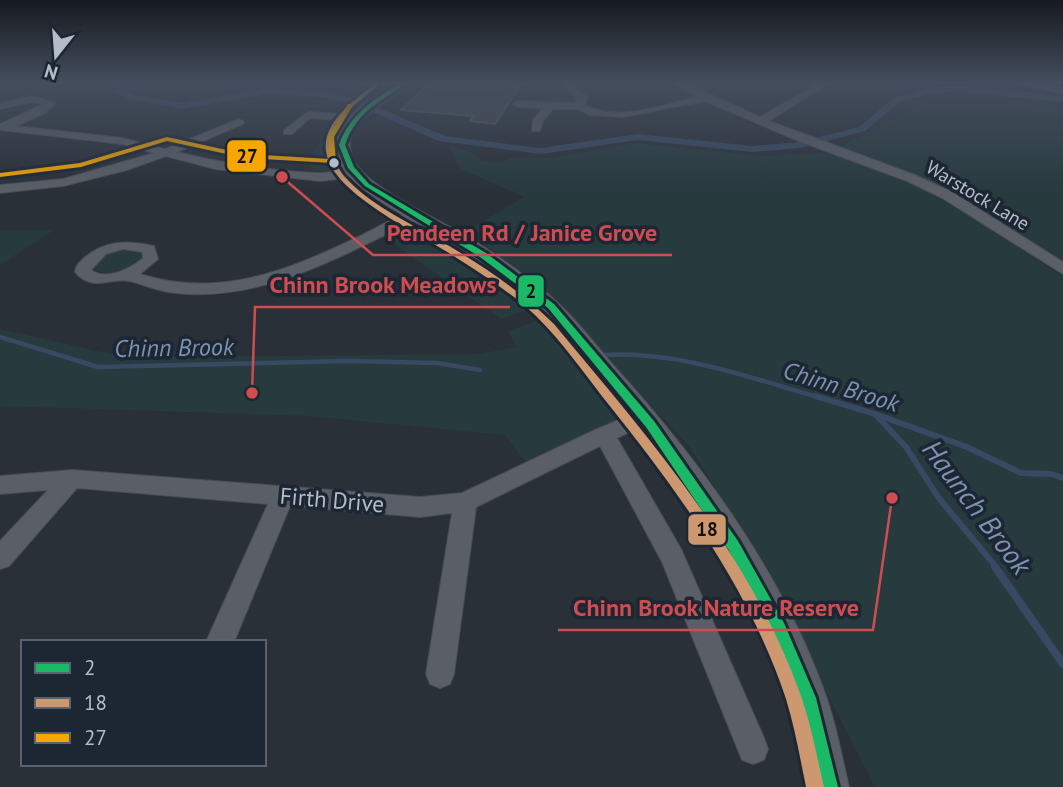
<svg xmlns="http://www.w3.org/2000/svg" width="1063" height="787" viewBox="0 0 1063 787" font-family="'PT Sans',sans-serif">
  <rect width="100%" height="100%" fill="#2a3038"/>
  <!-- green -->
  <path fill="#273a3e" d="M923,102h84l56,7v152l-74,-47 -64,-33 -85,-34z
    M337,124l4,2 -8,18 1,10 -15,5 16,-1 3,9 -10,5 -15,-1 -5,-8 7,-3h-5l5,-12z
    M635,143l127,13 66,-3 74,25 65,36 96,63v510h-188l-122,-238 -63,-102 -158,-168 -57,-41 -5,-9 54,-32 -63,-28 -13,-24 27,8 5,7 21,3 11,-6 38,1z
    M404,227c34,-4 102,56 127,79l-3,4 -27,9 -117,-82z
    M0,230h54l-54,35z
    M127,247l15,4c2,20 -37,30 -49,16l1,-5 15,-10z
    M536,321l28,24 54,67 -4,11 -86,38 -5,-2 -18,-24 -197,-19 -308,-10v-77l111,25 49,3 319,-3 37,-7 -8,-16z"/>
  <g fill="none" stroke-linecap="round" stroke-linejoin="round">
    <!-- stream-far2 -->
    <path stroke="#384963" stroke-width="4.5" d="M0,337l98,30 250,-6 89,2 43,7
      M603,355c76,-4 145,22 218,43"/>
    <!-- stream-far1 -->
    <path stroke="#384963" stroke-width="6" d="M815,396l60,18 92,33 54,26 30,1 12,4
      M876,415l30,32 32,50 59,71"/>
    <!-- stream -->
    <path stroke="#384963" stroke-width="8" d="M995,567l68,97"/>
    <!-- canal -->
    <path fill="#384963" fill-rule="evenodd" d="M104,82h9l21,13 48,8 86,-15 54,3 38,9 85,36 96,12 97,-14 114,12 48,-4 59,-15 36,-30 38,-10 30,-1 100,10v6l-100,-10 -30,1 -32,8 -36,30 -65,17 -48,4 -114,-12 -97,14 -102,-13 -85,-37 -32,-7 -54,-3 -86,15 -53,-10 -15,-7z"/>
  </g>
  <!-- building -->
  <path fill="#444950" stroke="#52575f" stroke-width="2" d="M431,82h92l-28,42 -25,-3 4,-5 -73,-6z"/>
  <g fill="none" stroke-linecap="round" stroke-linejoin="round">
    <!-- minor casing -->
    <g stroke="#484c53" stroke-width="2">
      <path id="minor" d="M560,82h17l-5,3 15,12 -2,8c33,18 79,-1 112,-8l-25,-15h11l77,35 61,-35h10l-62,39 146,54 37,17 111,70v12l-121,-76 -35,-17 -111,-41 -91,-39 -82,16 -32,-2 -13,-6h-25l-10,12 -3,10h-8l1,-11 10,-12 -25,-1 -5,-3 5,-3 58,2 1,-5z
        M1013,82h18l32,6v6z
        M32,96l24,7 -11,10 -29,13 106,12 43,11 74,-30 5,3 -1,2 -66,28c45,11 94,19 141,21 13,1 32,-8 42,0l-6,4 -34,4 -105,-12 -49,-13 -39,14 -64,16 -63,7v-8l63,-6 91,-26 -32,-9 -122,-14v-6l43,-20 -11,-2 -32,7v-6z
        M308,112l49,3 5,3 -5,3 -47,-3 -18,16h-8v-4z
        M417,210l7,4 -2,3c-76,36 -159,86 -246,76 -16,-1 -31,-8 -46,-12 -20,-4 -37,12 -55,-9 1,-7 4,-9 9,-14 21,-18 44,-18 70,-12l4,13 -18,15c78,25 147,-3 218,-37 19,-9 39,-22 59,-27zM123,249l19,3 1,6c-13,11 -36,23 -52,12l15,-16z
        M645,409l7,2 3,5 -3,5 -35,17 64,111 83,189 4,11 -4,11 -11,4 -11,-4 -80,-198 -62,-116 -124,61 -22,167 -4,10 -10,4 -10,-4 -4,-10 26,-161 -32,4 -130,-11 -56,136h-28l62,-138 -191,-16 -68,78 -9,3v-28l48,-51 -48,4v-18l72,-6 348,27 42,-4 135,-64z"/>
    </g>
    <!-- tertiary casing -->
    <g stroke="#484c53" stroke-width="2">
      <path id="tertiary" d="M398,82h14c-21,21 -76,38 -59,77 12,28 89,62 117,79 25,16 50,33 73,52 28,22 49,51 72,77 84,93 163,200 207,318 13,33 19,68 27,102h-40c-7,-34 -12,-70 -24,-103 -37,-109 -113,-218 -187,-306 -23,-27 -42,-57 -69,-80 -24,-19 -48,-37 -73,-53 -32,-20 -104,-51 -118,-86 -14,-36 36,-62 60,-77z"/>
    </g>
    <!-- minor -->
    <use href="#minor" fill="#5a5e66" fill-rule="evenodd"/>
    <!-- tertiary -->
    <use href="#tertiary" fill="#5a5e66" fill-rule="evenodd"/>
    <!-- bus-1 casing -->
    <g stroke="#1d2633" stroke-width="6">
      <path id="bus-1" d="M403,82h5c-27,20 -51,28 -63,63l9,22 15,17 117,69 68,51 100,117 84,120 46,82 32,75 22,89h-18l-20,-89 -26,-65 -46,-84 -82,-122 -98,-119 -68,-51 -115,-71 -17,-18 -9,-23c11,-31 36,-47 64,-63z"/>
    </g>
    <!-- bus-2 casing -->
    <g stroke="#1d2633" stroke-width="6">
      <path id="bus-2" d="M377,82h5c-15,14 -46,33 -49,54 -2,15 2,29 11,40 25,28 62,45 93,63 42,24 83,51 117,85 96,115 198,232 248,375 10,29 15,59 22,88h-18c-6,-29 -11,-59 -20,-88 -36,-109 -106,-205 -177,-294 -24,-30 -46,-63 -74,-90 -26,-24 -56,-43 -86,-62 -33,-21 -112,-58 -122,-97 -9,-32 29,-57 50,-74z"/>
    </g>
    <!-- bus-3 casing -->
    <g stroke="#1d2633" stroke-width="6">
      <path id="bus-3" d="M348,104l5,1 -19,32 2,24 -3,2 -88,-5 -78,-17 -86,26 -81,10v-4l80,-10 87,-26 78,17 85,5 -2,-22z"/>
    </g>
    <!-- bus-1 -->
    <use href="#bus-1" fill="#1ab867" fill-rule="evenodd"/>
    <!-- bus-2 -->
    <use href="#bus-2" fill="#cd976f" fill-rule="evenodd"/>
    <!-- bus-3 -->
    <use href="#bus-3" fill="#f7a600" fill-rule="evenodd"/>
  </g>
  <!-- sky -->
  <linearGradient id="sky" x2="0" y2="1"><stop stop-color="#171a1f"/><stop offset="0.43" stop-color="#444e5e"/><stop offset="1" stop-color="#444e5e" stop-opacity="0"/></linearGradient>
  <rect width="1063" height="192" fill="url(#sky)"/>
  <!-- markers -->
  <circle fill="#b4bcc9" stroke="#1d2633" stroke-width="2.5" cx="334" cy="163" r="6"/>
  <g text-anchor="middle" stroke-width="7" stroke-linejoin="round" paint-order="stroke">
    <!-- far-street labels -->
    <g font-size="19" fill="#b4bcc9" stroke="#1d2633">
      <text transform="translate(978 195) rotate(31)" y="7">Warstock Lane</text>
    </g>
    <!-- street labels -->
    <g font-size="23" fill="#b4bcc9" stroke="#1d2633">
      <text transform="translate(332 500) rotate(5)" y="8">Firth Drive</text>
    </g>
    <!-- water labels -->
    <g font-size="24" font-style="italic" fill="#7c92b1" stroke="#1d2633">
      <text transform="translate(174 348) rotate(-1)" y="8">Chinn Brook</text>
      <text transform="translate(841 387) rotate(17)" y="8">Chinn Brook</text>
    </g>
    <!-- near-water labels -->
    <g font-size="28" font-style="italic" fill="#7c92b1" stroke="#1d2633">
      <text transform="translate(977 507) rotate(53)" y="10">Haunch Brook</text>
    </g>
  </g>
  <!-- callouts -->
  <path fill="none" stroke="#ce4d50" stroke-width="2.5" d="M282 177L373 255H672M252 393L255 307H510M892 498L873 630H558"/>
  <g fill="#ce4d50" stroke="#1d2633" stroke-width="2.5">
    <circle cx="282" cy="177" r="7"/>
    <circle cx="252" cy="393" r="7"/>
    <circle cx="892" cy="498" r="7"/>
  </g>
  <g font-size="24" text-anchor="middle" font-weight="bold" fill="#ce4d50" stroke="#1d2633" stroke-width="7" stroke-linejoin="round" paint-order="stroke">
    <text x="522" y="241">Pendeen Rd / Janice Grove</text>
    <text x="383" y="293">Chinn Brook Meadows</text>
    <text x="716" y="616">Chinn Brook Nature Reserve</text>
  </g>
  <g stroke="#1d2633" stroke-width="2.5">
    <rect x="226" y="139" width="41" height="34" rx="7" fill="#f7a600"/>
    <rect x="517" y="274" width="28" height="34" rx="7" fill="#1ab867"/>
    <rect x="687" y="513" width="40" height="33" rx="7" fill="#cd976f"/>
  </g>
  <g font-size="19" text-anchor="middle" font-weight="bold" fill="#111">
    <text x="247" y="163">27</text>
    <text x="531" y="298">2</text>
    <text x="707" y="536">18</text>
  </g>
  <!-- legend -->
  <rect x="21" y="640" width="245" height="126" fill="#1d2633" stroke="#59626f" stroke-width="2"/>
  <rect x="35" y="663" width="35" height="10" fill="#1ab867" stroke="#59626f" stroke-width="2"/>
  <text x="84" y="675" font-size="21" fill="#b4bcc9">2</text>
  <rect x="35" y="698" width="35" height="10" fill="#cd976f" stroke="#59626f" stroke-width="2"/>
  <text x="84" y="710" font-size="21" fill="#b4bcc9">18</text>
  <rect x="35" y="733" width="35" height="10" fill="#f7a600" stroke="#59626f" stroke-width="2"/>
  <text x="84" y="745" font-size="21" fill="#b4bcc9">27</text>
  <!-- north arrow -->
  <g transform="translate(56 56) rotate(197)" stroke="#1d2633" stroke-width="5" paint-order="stroke">
  <path d="M0-5L12 26L0 18L-12 26Z" fill="#b4bcc9"/>
  <text y="-10" font-size="19" font-weight="bold" text-anchor="middle" fill="#b4bcc9">N</text>
  </g>
</svg>
